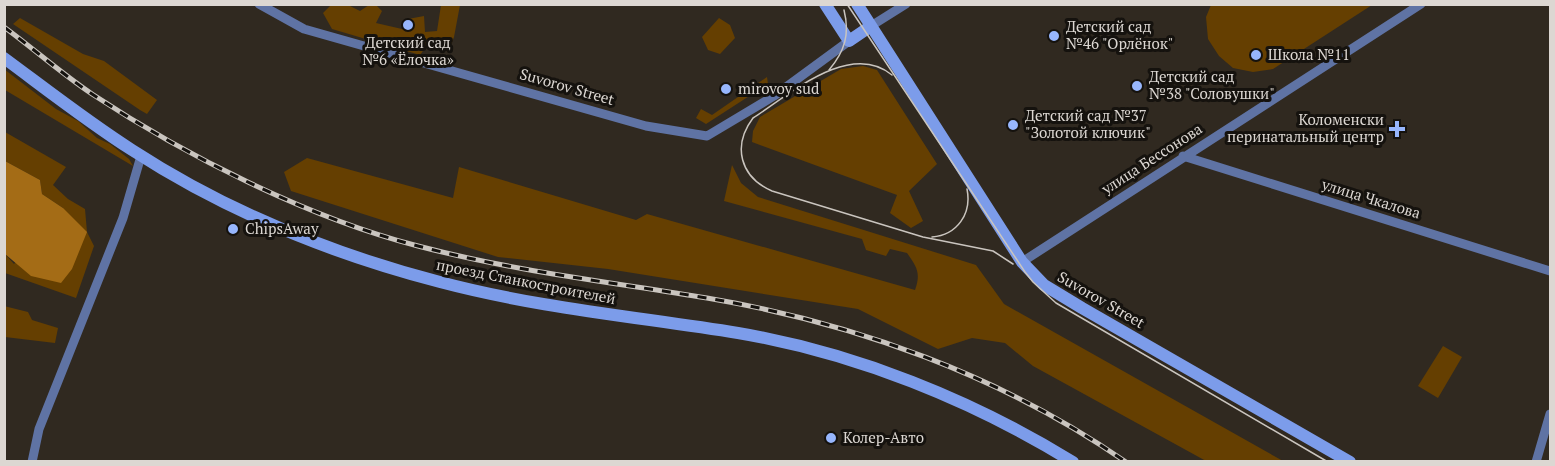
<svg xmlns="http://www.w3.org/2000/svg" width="1555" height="466" viewBox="0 0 1555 466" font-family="'PT Serif',serif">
  <rect width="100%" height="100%" fill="#302920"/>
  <!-- green -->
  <path fill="#653f01" d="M332,4l16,1 12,6 9,-6h7l6,6 -6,12 26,6 6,-10 16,-3 1,16 12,-1 4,-26h19l-6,32 -6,15 -17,-12 -11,15 -88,-26 -9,-16z
    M1211,5v-1l161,1 -99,64 -20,3 -20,-4 -14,-12 -11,-17 -2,-22z
    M20,18l63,36 21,7 53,39 -10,14 -7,-4 -127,-86z
    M719,18l11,7 5,13 -15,16 -12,-4 -6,-13z
    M863,66l14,4 60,94 -28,27 14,30 -12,7 -21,-15 7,-18 -145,-53 1,-11 7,-14 81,-48z
    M4,69l52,40 22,12 19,17 13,6 19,15 4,7 -128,-76z
    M767,77l1,7 -62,40 -10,-6 5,-9 11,6z
    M5,132l61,35 -13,18 15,14 17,10 2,23 7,14 -18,52 -71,-25v-19l9,10 49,-56 -21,-14 -2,-14 -35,-19z
    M307,158l146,40 6,-31 177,53 11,-6 268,76c6,-17 2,-23 -8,-37l-17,-4 -4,7 -20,-6 -4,-11 -138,-38 8,-36 9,18 17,14 218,68 28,39 279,157h-77l-173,-95 -28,-23 -33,-5 -34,11 -80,-40 -250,-40 -110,-12 -207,-66 -7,-19z
    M4,306l24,6 4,8 26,8 -3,15 -50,-6z
    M1443,346l19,11 -24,41 -20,-12z"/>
  <!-- water -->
  <path fill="#a46c16" d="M5,161l35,19 2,14 21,14 24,24 -15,37 -11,14 -30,-7 -26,-22z"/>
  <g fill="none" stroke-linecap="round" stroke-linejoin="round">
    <!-- street -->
    <path stroke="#5f73a4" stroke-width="9" d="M259,4l45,25 342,97 61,10 67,-40 75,-55
      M871,26l35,-22
      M1183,156l367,115
      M1022,262l399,-258
      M32,462l7,-33 84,-211 18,-62
      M1536,462l14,-48"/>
    <!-- secondary -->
    <path stroke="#7c9cea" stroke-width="12" d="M825,4l24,37 22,-15
      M857,4l165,258 22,23 38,23 268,154
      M4,58c42,31 84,64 128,92 94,61 200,104 308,132 98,26 199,35 298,51 118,20 234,67 335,129"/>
    <!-- tram -->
    <path stroke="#cac5bf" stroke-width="1.5" d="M847,4l178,268 8,10 23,21 272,159
      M829,70c16,-19 21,-36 15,-60
      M892,75c-42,-35 -103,20 -139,43 -21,28 -13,59 19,73l151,46 70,14 20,13
      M932,237c25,-2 40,-23 35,-48"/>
    <!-- rail casing -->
    <g stroke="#cac5bf" stroke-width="5">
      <path id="rail" d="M4,27c30,22 58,47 88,67 94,62 217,124 326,152 95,25 192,36 289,52 148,25 295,78 419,164"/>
    </g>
    <!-- rail -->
    <use href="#rail" stroke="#15120e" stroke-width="3" stroke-dasharray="9" stroke-linecap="butt"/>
  </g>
  <!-- markers -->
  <g fill="#97b6fd" stroke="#15120e" stroke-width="2">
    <circle cx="408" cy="25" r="6"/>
    <circle cx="1054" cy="36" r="6"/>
    <circle cx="1256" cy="55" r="6"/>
    <circle cx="1137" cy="86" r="6"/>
    <circle cx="726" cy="89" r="6"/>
    <circle cx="1013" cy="125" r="6"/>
    <path d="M1394 120h6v6h6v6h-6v6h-6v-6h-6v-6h6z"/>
    <circle cx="233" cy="229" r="6"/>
    <circle cx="831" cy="438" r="6"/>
  </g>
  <g text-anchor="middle" stroke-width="6" stroke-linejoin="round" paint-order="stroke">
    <!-- poi labels -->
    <g font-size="15" fill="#dcd7d2" stroke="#15120e" text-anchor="start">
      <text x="1066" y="32">Детский сад<tspan x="1066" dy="17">№46 "Орлёнок"</tspan></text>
      <text x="408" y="48" text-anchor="middle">Детский сад<tspan x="408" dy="17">№6 «Ёлочка»</tspan></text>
      <text x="1268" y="60">Школа №11</text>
      <text x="1149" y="82">Детский сад<tspan x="1149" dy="17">№38 "Соловушки"</tspan></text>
      <text x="738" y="94">mirovoy sud</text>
      <text x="1025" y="121">Детский сад №37<tspan x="1025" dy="17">"Золотой ключик"</tspan></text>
      <text x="1384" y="125" text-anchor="end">Коломенски<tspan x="1384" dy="17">перинатальный центр</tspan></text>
      <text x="245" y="234">ChipsAway</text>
      <text x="843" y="443">Колер-Авто</text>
    </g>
    <!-- street labels -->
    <g font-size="15" fill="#dcd7d2" stroke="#15120e">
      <text transform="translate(567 87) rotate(16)" y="5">Suvorov Street</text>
      <text transform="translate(1152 159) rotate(-33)" y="5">улица Бессонова</text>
      <text transform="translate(1371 199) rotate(17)" y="5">улица Чкалова</text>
      <text transform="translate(526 282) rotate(11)" y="5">проезд Станкостроителей</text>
      <text transform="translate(1101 300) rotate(30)" y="5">Suvorov Street</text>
    </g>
  </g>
  <!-- border -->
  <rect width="1555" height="466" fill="none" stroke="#dcd7d2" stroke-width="12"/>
</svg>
